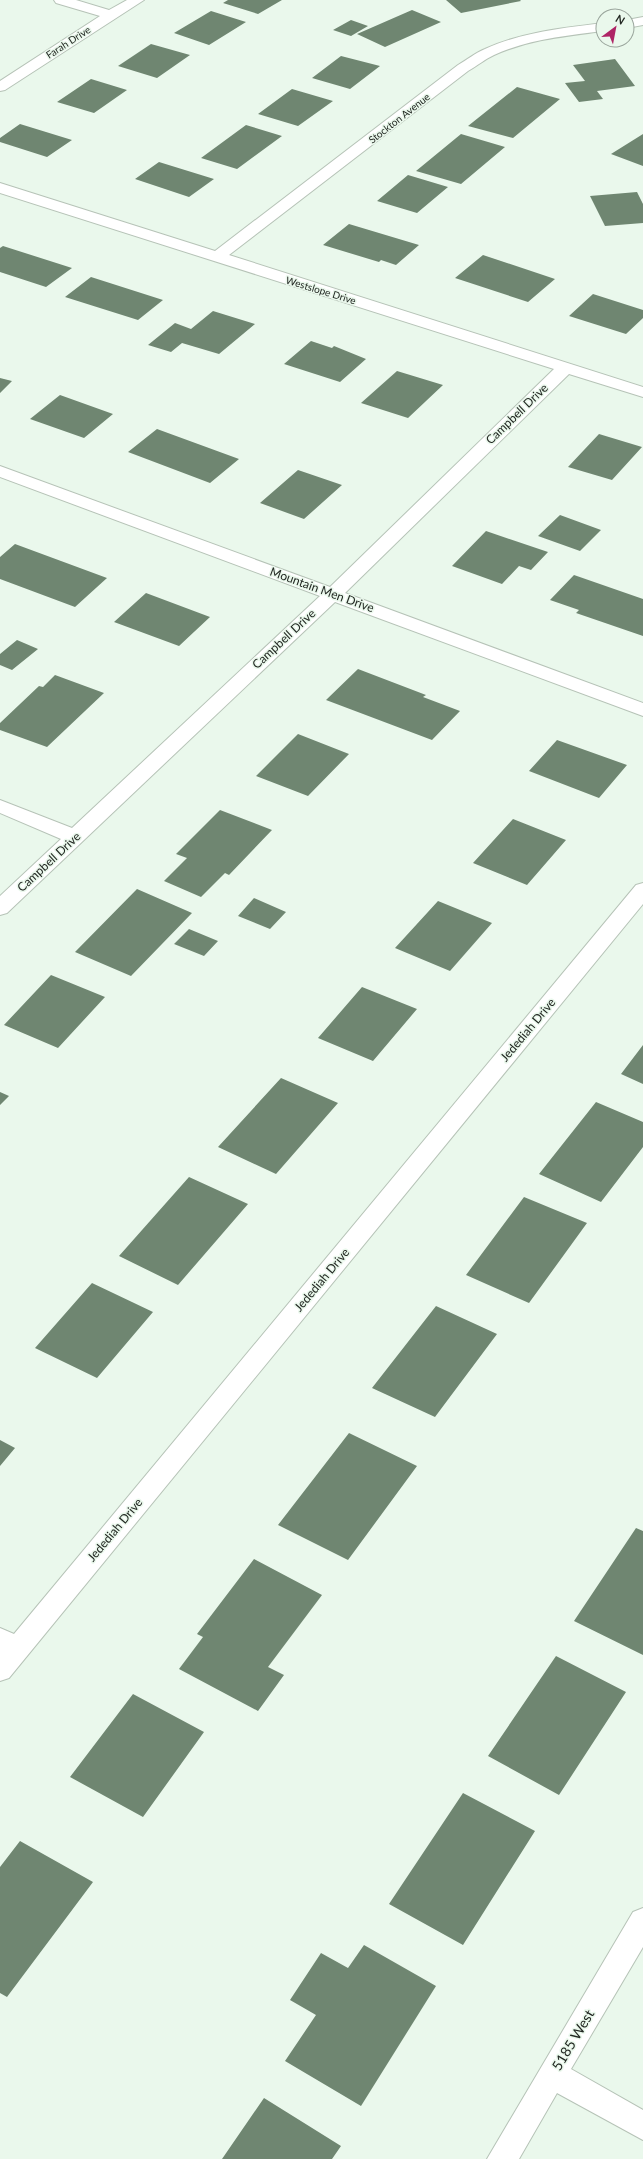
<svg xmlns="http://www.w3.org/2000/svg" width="643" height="2159" viewBox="0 0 643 2159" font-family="Lato,sans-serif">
  <rect width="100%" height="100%" fill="#eaf8ec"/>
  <!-- building -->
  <path fill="#6f8671" d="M228,0h54l-24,14 -35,-11z
    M446,0h74l1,1 -60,12z
    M412,10l29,12 -56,25 -28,-13z
    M211,11l35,11 -37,23 -35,-12z
    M351,20l17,6 -17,10 -18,-6z
    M151,44l39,11 -33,23 -39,-12z
    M341,56l39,10 -30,23 -38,-11z
    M615,59l20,27 -38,5 6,8 -24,3 -14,-19 20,-2 -12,-16z
    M91,79l36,11 -33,23 -37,-11z
    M517,87l43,12 -47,39 -45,-12z
    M292,89l41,12 -35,25 -40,-12z
    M20,124l52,16 -25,17 -47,-15v-4z
    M246,125l36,11 -45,33 -36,-11z
    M461,134l44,13 -44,37 -45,-13z
    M643,134v32l-32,-12z
    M159,162l55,17 -25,18 -54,-18z
    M408,175l40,12 -31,26 -40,-12z
    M637,192l6,12v19l-38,3 -15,-30z
    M349,224l70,21 -23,20 -15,-5 -2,2 -56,-17z
    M3,246l69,22 -26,19 -46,-15v-24z
    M483,255l72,24 -27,23 -73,-24z
    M91,277l72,23 -25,20 -73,-23z
    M593,294l50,16v8l-17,16 -57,-18z
    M213,311l42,13 -36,30 -37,-11 -11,9 -23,-7 27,-22 16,6z
    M311,341l21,7 2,-2 32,13 -26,23 -56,-18z
    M397,371l46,14 -35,33 -47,-15z
    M0,378l12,3 -12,12z
    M60,395l53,19 -29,24 -54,-19z
    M157,429l82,30 -29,24 -82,-31z
    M599,434l43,13 -30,33 -44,-13z
    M298,470l44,15 -38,34 -44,-16z
    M560,515l41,15 -21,21 -42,-15z
    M486,531l62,21 -17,18 -12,-4 -17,18 -50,-18z
    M15,544l92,34 -32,29 -75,-28v-22z
    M574,575l69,24v37l-67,-23 3,-3 -29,-10z
    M146,593l64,24 -31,29 -65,-24z
    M17,640l21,9 -26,21 -12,-5v-11z
    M358,669l68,26 -3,2 37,14 -28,29 -106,-40z
    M55,675l49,18 -57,54 -47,-17v-7l39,-37 4,1z
    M298,734l51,20 -41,42 -52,-20z
    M557,740l70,25 -28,33 -70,-27z
    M220,810l52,20 -43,45 -4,-2 -24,24 -37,-16 23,-23 -11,-4z
    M513,819l53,21 -39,45 -54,-22z
    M137,889l55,24 -61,63 -56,-24z
    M254,898l32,14 -16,17 -32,-13z
    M438,901l54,22 -42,48 -55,-23z
    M189,929l29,12 -14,15 -30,-12z
    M51,975l54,22 -47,51 -54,-23z
    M362,987l55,22 -44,52 -55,-23z
    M643,1045v39l-22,-10z
    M281,1078l57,25 -62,71 -58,-27z
    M0,1092l9,4 -9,9z
    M596,1102l47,20v25l-42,55 -62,-28z
    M189,1177l59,27 -70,81 -59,-29z
    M524,1197l63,26 -58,80 -63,-28z
    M92,1283l61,29 -56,66 -62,-30z
    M436,1306l61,28 -62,83 -63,-29z
    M349,1433l68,33 -69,94 -70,-35z
    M0,1440l15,8 -15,18z
    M636,1528l7,3v124l-69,-34z
    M254,1559l68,36 -54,72 16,8 -26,36 -79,-42 24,-32 -6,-3z
    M556,1656l70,36 -67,103 -71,-39z
    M133,1694l71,38 -61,85 -73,-40z
    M463,1793l72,38 -72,114 -74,-41z
    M20,1841l73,41 -86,115 -7,-4v-126z
    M364,1945l72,41 -75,120 -76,-45 31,-46 -26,-15 31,-47 27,15z
    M264,2098l77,48 -9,13h-110z"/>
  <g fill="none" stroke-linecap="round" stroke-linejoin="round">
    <!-- minor casing -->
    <g stroke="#b6c3b7" stroke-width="2">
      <path id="minor" d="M54,0h22l33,10 18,-10h17l-139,90 -5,1v-10l100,-65 -44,-13z
        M643,17v8l-16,3v-8z
        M603,23v8c-37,5 -74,8 -109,24 -9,4 -17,11 -26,16l-239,184 414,132v10l-74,-23 -224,219 298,110v13l-308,-114 -328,311 -7,2v-19l61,-57 -61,-26v-13l72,28 248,-232 -320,-119v-11l330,121 224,-218 -554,-176v-10l215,68 243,-186c9,-5 17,-12 27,-16 37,-17 78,-21 118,-26z
        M643,883v21l-634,774 -9,3v-53l14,6 622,-749z
        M643,1908v39l-72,122 72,41v30l-86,-47 -38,66h-32l146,-247z"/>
    </g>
    <!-- minor -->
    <use href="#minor" fill="#fff" fill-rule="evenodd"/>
  </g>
  <g text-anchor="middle" stroke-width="3" stroke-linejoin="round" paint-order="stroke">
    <!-- far-street labels -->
    <g font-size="10" fill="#232823" stroke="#eaf8ec">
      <text transform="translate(68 42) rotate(-33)" y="4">Farah Drive</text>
      <text transform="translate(399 118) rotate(-38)" y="4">Stockton Avenue</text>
      <text transform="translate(321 290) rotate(17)" y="4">Westslope Drive</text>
    </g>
    <!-- street labels -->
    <g font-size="12" fill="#232823" stroke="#eaf8ec">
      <text transform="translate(517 414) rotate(-44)" y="4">Campbell Drive</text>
      <text transform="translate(322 590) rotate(20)" y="4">Mountain Men Drive</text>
      <text transform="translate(284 639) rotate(-43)" y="4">Campbell Drive</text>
      <text transform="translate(49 862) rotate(-43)" y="4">Campbell Drive</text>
      <text transform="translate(528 1030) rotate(-50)" y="4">Jedediah Drive</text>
      <text transform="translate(322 1280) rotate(-50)" y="4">Jedediah Drive</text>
      <text transform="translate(115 1530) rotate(-50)" y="4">Jedediah Drive</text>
    </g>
    <!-- near-street labels -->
    <g font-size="14" fill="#232823" stroke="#eaf8ec">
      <text transform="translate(573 2040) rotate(-59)" y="5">5185 West</text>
    </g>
  </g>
  <!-- north arrow -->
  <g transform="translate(615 28) rotate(32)"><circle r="19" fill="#eaf8ec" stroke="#9aa59c"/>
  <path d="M0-3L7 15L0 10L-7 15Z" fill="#ae2465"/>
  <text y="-6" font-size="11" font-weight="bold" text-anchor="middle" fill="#232823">N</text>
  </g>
</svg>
